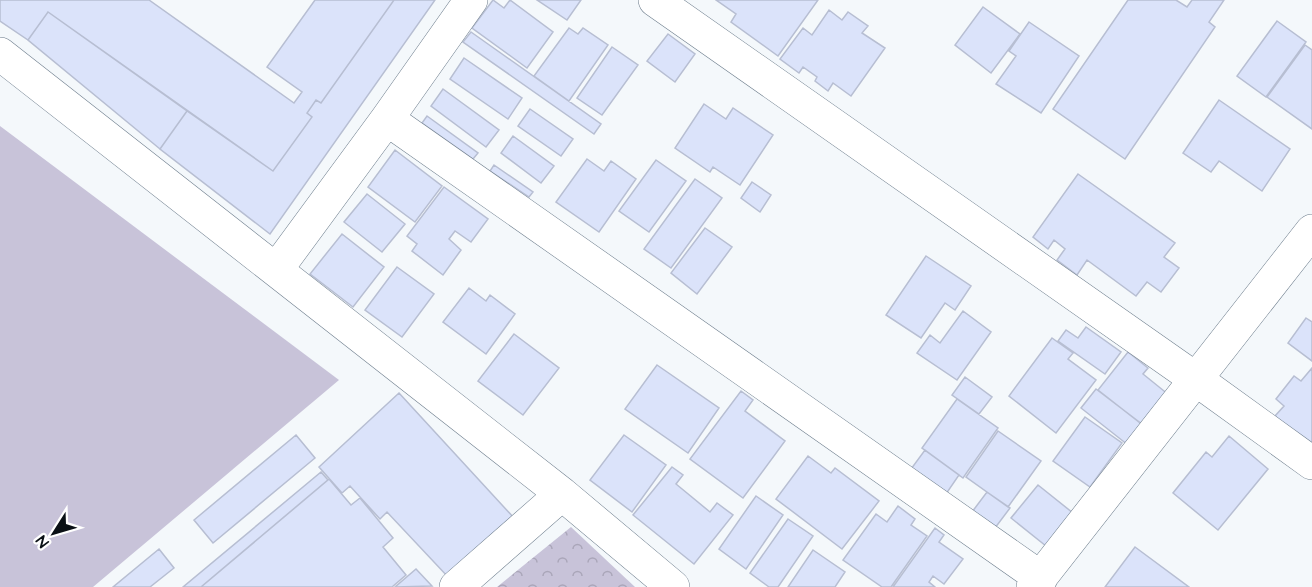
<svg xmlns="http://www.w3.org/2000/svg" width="1312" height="587" viewBox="0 0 1312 587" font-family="Quicksand,sans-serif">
  <defs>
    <pattern id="park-crowns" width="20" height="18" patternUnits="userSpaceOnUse" patternTransform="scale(1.5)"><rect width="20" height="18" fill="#c8c3d9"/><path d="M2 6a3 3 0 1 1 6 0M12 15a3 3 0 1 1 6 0" fill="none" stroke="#aaa6b9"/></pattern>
  </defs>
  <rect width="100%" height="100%" fill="#f4f8fb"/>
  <!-- park -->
  <path fill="url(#park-crowns)" d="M571,527l64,60h-138z"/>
  <!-- pitch -->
  <path fill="#c8c3d9" d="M0,126l339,254 -246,207h-93z"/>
  <!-- building -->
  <path fill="#dbe3fa" stroke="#b7bed2" stroke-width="1.5" d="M0,0h149l145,103 8,-11 -35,-25 48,-67h79l-73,103 -5,-3 -9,13 5,4 -39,54 -225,-159 -20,28 -28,-19z
    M394,0h41l-165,234 -110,-85 27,-38 86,60 39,-54 -5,-4 9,-13 5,3z
    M493,0l11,8 6,-8 43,32 -26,36 -55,-40z
    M537,0h44l-14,20z
    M716,0h102l-40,56 -47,-34 5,-8z
    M1128,0h48l11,7 5,-7h32l-15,22 6,5 -90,132 -72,-50z
    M983,7l37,27 -29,39 -36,-28z
    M829,10l13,10 6,-8 20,14 -6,7 23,15 -34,48 -18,-13 -5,8 -13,-10 2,-4 -14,-10 -4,6 -19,-14 23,-31 9,7z
    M48,12l139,99 -27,38 -132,-109z
    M1277,21l29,21 -40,55 -29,-21z
    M1029,22l50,34 -38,57 -45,-29 20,-28 -7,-5z
    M569,28l9,6 5,-6 25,17 -39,56 -35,-25z
    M471,32l130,92 -7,10 -131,-92z
    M668,34l27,20 -20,28 -28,-21z
    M1305,45l7,5v79l-45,-32z
    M612,47l26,18 -36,50 -25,-17z
    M464,58l58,40 -14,21 -58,-40z
    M443,89l56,41 -13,17 -55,-41z
    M1219,100l71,49 -28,42 -43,-30 -8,11 -28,-19z
    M704,104l22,15 7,-11 40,27 -33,50 -27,-18 -3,5 -35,-24z
    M530,109l43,30 -12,17 -43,-30z
    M427,116l51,37 -5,6 -51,-36z
    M513,136l41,30 -13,17 -40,-30z
    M395,150l47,36 -27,36 -47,-35z
    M587,159l17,12 7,-10 25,18 -37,53 -43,-30z
    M656,160l30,21 -37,51 -30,-21z
    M494,165l39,27 -4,5 -39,-26z
    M1078,174l97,69 -11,14 15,11 -18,24 -14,-10 -11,14 -49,-36 -10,15 -20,-15 8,-11 -11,-9 -6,9 -15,-12z
    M695,179l27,19 -51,70 -27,-19z
    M752,182l19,13 -11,17 -19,-14z
    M444,187l44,32 -17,23 -16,-11 -6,8 12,11 -18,25 -31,-24 5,-7 -10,-8z
    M367,194l38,30 -23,28 -38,-30z
    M705,228l27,19 -35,47 -26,-21z
    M342,234l42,33 -31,40 -43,-33z
    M926,256l45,30 -16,24 -10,-7 -24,35 -35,-23z
    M397,267l37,27 -32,43 -37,-27z
    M469,288l17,13 4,-6 25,19 -29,40 -43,-32z
    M963,311l28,21 -34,48 -40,-27 13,-18 10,8z
    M1306,318l6,4v39l-24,-18z
    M1086,327l35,25 -16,22 -47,-33 8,-11 12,8z
    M514,334l45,34 -36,47 -45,-34z
    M1052,338l21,15 -5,6 28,21 -40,53 -47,-37z
    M1128,352l20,16 -5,6 26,21 -25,31 -46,-36z
    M657,365l62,43 -31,45 -63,-44z
    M1312,368v78l-37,-30 9,-10 -8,-7 18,-23 7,5z
    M965,377l27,20 -13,17 -27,-19z
    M1096,389l47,36 -15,20 -47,-37z
    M741,391l12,9 -8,11 40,30 -42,57 -53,-39z
    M399,393l115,125 -65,60 -62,-66 -7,7 -30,-33 -8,7 -23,-26z
    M957,399l41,29 -35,50 -41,-30z
    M1085,417l37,26 -32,44 -37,-26z
    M998,431l43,30 -33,46 -42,-30z
    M296,435l19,23 -102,85 -19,-23z
    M624,435l42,30 -34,47 -42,-32z
    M1229,436l39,33 -50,61 -45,-37 33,-41 6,5z
    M925,450l34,25 -13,19 -35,-25z
    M808,456l23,17 4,-5 44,33 -37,48 -66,-50z
    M672,467l11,8 -7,9 34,28 7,-9 16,12 -39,49 -61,-49z
    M321,472l7,8 -127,107h-18z
    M329,479l22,26 9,-7 33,40 -10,9 23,28 -14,12h-191z
    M1038,485l35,28 -27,33 -35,-28z
    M987,492l23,16 -15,20 -23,-16z
    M756,496l27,19 -37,54 -27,-20z
    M898,506l17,13 -4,6 16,11 -36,51h-9l-39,-27 33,-46 11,8z
    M788,519l25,17 -35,51h-9l-19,-14z
    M935,528l9,7 -5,7 24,17 -19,25 -11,-8 -4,6 6,5h-42z
    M1135,547l54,40h-84z
    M159,549l15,19 -24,19h-37z
    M813,550l32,22 -10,15h-47z
    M416,569l16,17 -37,1z"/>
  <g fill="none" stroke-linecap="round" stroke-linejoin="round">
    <!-- street casing -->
    <g stroke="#6d7d8c" stroke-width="34">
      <path id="street" d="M655,0l542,380 115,83
        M0,54l562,440 111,93
        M387,119l654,459
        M276,270l111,-151 84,-119
        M456,587l106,-93
        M1033,587l279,-356"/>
    </g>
    <!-- street -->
    <use href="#street" stroke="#fff" stroke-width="33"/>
  </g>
  <!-- north arrow -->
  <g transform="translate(54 533) rotate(233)" stroke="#ffffff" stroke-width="4.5" paint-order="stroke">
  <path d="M0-4.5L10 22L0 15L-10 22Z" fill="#0a1015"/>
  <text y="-9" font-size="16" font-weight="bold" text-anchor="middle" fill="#0a1015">N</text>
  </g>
</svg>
